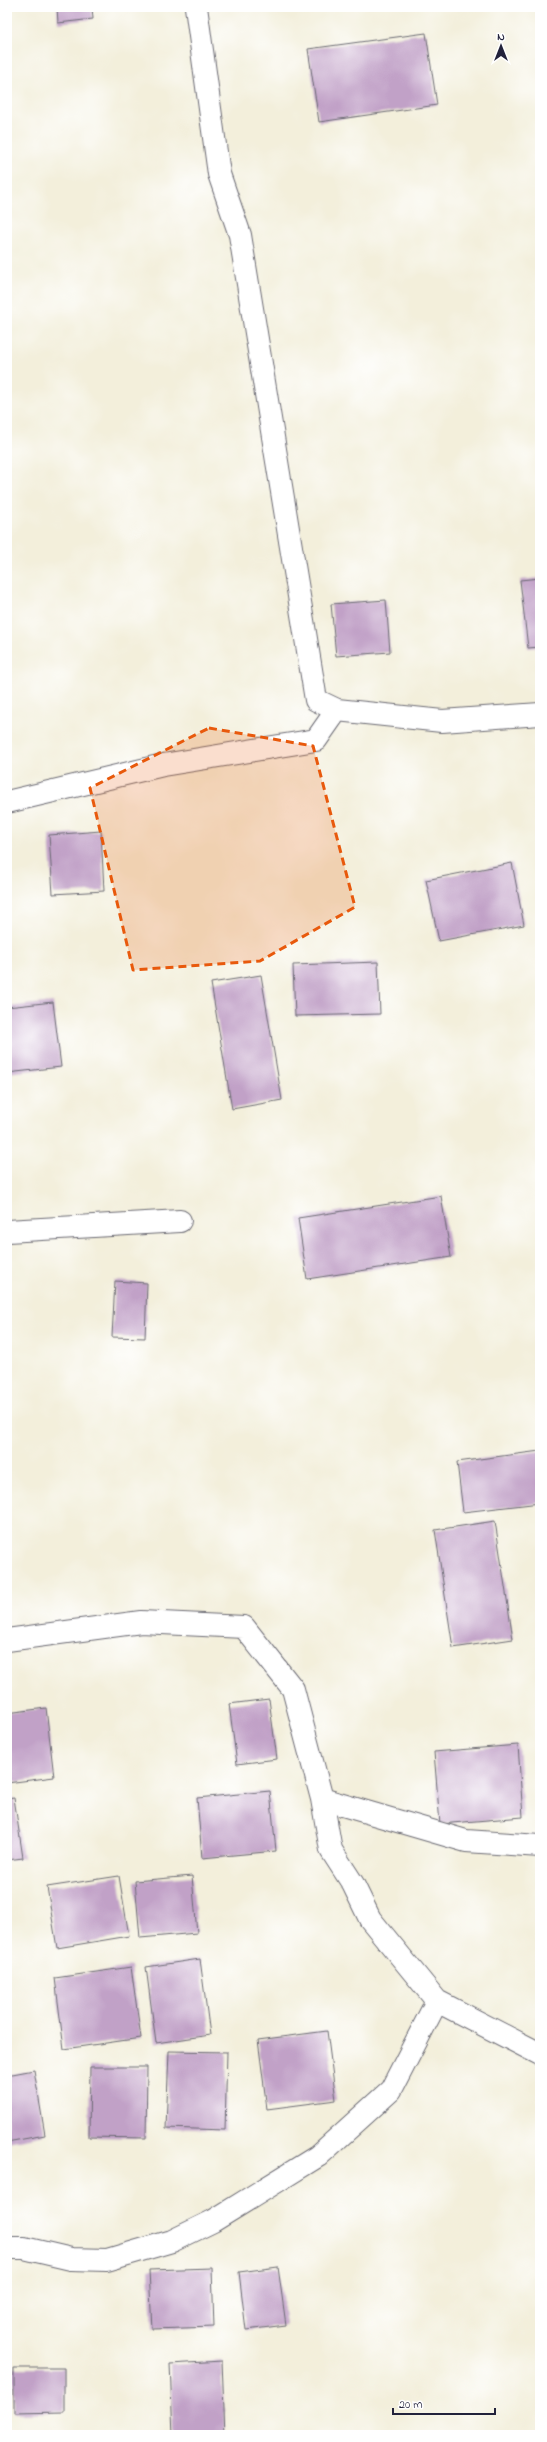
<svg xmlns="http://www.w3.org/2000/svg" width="547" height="2442" viewBox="0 0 547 2442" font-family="'Indie Flower',sans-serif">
  <rect width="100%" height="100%" fill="#fff"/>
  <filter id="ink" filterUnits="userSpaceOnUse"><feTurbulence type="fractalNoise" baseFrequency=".025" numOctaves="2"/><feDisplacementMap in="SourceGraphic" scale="8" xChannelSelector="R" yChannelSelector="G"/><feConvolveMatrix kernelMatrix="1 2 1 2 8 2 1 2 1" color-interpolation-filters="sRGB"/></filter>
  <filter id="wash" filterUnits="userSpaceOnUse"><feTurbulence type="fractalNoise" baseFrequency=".012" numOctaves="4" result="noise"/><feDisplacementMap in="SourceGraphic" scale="16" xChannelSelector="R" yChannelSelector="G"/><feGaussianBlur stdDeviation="0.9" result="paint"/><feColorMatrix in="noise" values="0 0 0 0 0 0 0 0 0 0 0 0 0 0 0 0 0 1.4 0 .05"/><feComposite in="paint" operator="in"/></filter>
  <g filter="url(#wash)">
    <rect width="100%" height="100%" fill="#f3efdb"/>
    <g id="blocks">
      <!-- building -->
      <path fill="#c1a1c7" d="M57,7h35l1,12 -35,4z
        M426,33l11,72 -118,17 -11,-73z
        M540,578v69l-12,1 -8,-68z
        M386,600l4,52 -54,4 -5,-52z
        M101,831l3,60 -51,3 -4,-59z
        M512,863l12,62 -85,16 -13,-61z
        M378,962l2,52 -85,2 -2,-51z
        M261,975l21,125 -50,9 -21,-126z
        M53,1002l8,65 -54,6v-66z
        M441,1196l10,61 -144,22 -9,-61z
        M115,1281l32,2 -2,55 -33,-1z
        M540,1451v52l-77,9 -6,-50z
        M495,1521l18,118 -60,9 -18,-118z
        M269,1699l8,60 -40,5 -8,-60z
        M46,1708l8,69 -47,6v-70z
        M518,1745l5,72 -83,7 -6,-72z
        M270,1791l6,60 -74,7 -5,-60z
        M14,1798l9,60 -16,2v-61z
        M119,1876l10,60 -72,12 -10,-61z
        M192,1876l5,57 -57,5 -5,-57z
        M200,1959l10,76 -54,8 -10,-76z
        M131,1967l10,71 -77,11 -9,-71z
        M327,2031l9,69 -69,9 -9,-69z
        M169,2051l58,1 -2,78 -59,-2z
        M90,2067h57l-1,71 -57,-1z
        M34,2070l11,65 -38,7v-67z
        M278,2267l8,58 -40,5 -7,-58z
        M212,2268l2,59 -62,2 -3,-59z
        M222,2361l3,74h-52l-3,-71z
        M14,2368h50v44l-50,1z"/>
    </g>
  </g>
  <g filter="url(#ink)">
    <use href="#blocks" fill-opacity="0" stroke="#6b6a73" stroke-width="1"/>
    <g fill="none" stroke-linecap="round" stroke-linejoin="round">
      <!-- minor casing -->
      <g stroke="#6b6a73" stroke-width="24">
        <path id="minor" d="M196,7l23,167 21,61 76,465 21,10 105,11 98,-7
          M7,802l156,-37 153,-25 21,-30
          M7,1231l173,-10
          M7,1640l134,-18 103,5 49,62 29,110 9,51 22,34 17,35 67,82 -46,89 -73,66 -105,65 -41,20 -65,19 -36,-1 -47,-11h-17
          M322,1799l144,42 74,5
          M437,2001l103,53"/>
      </g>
      <!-- minor -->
      <use href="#minor" stroke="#fff" stroke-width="22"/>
    </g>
  </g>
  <!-- marked area -->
  <path fill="#e8590c" fill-opacity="0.2" stroke="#e8590c" stroke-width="3" stroke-dasharray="8 5" stroke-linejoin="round" d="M209,728l104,18 42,161 -95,54 -127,9 -43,-182z"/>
  <!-- margin -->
  <rect width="547" height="2442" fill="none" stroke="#fff" stroke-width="24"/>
  <!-- north arrow -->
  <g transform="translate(501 46)" stroke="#ffffff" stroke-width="3" paint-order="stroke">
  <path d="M0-3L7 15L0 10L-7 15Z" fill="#22223b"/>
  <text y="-6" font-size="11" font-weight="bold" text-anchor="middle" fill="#22223b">N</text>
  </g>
  <!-- scale -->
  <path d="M393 2408v6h102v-6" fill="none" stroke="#22223b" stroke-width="2"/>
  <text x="399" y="2408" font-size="12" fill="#22223b" stroke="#ffffff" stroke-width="3" paint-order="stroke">20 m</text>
</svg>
